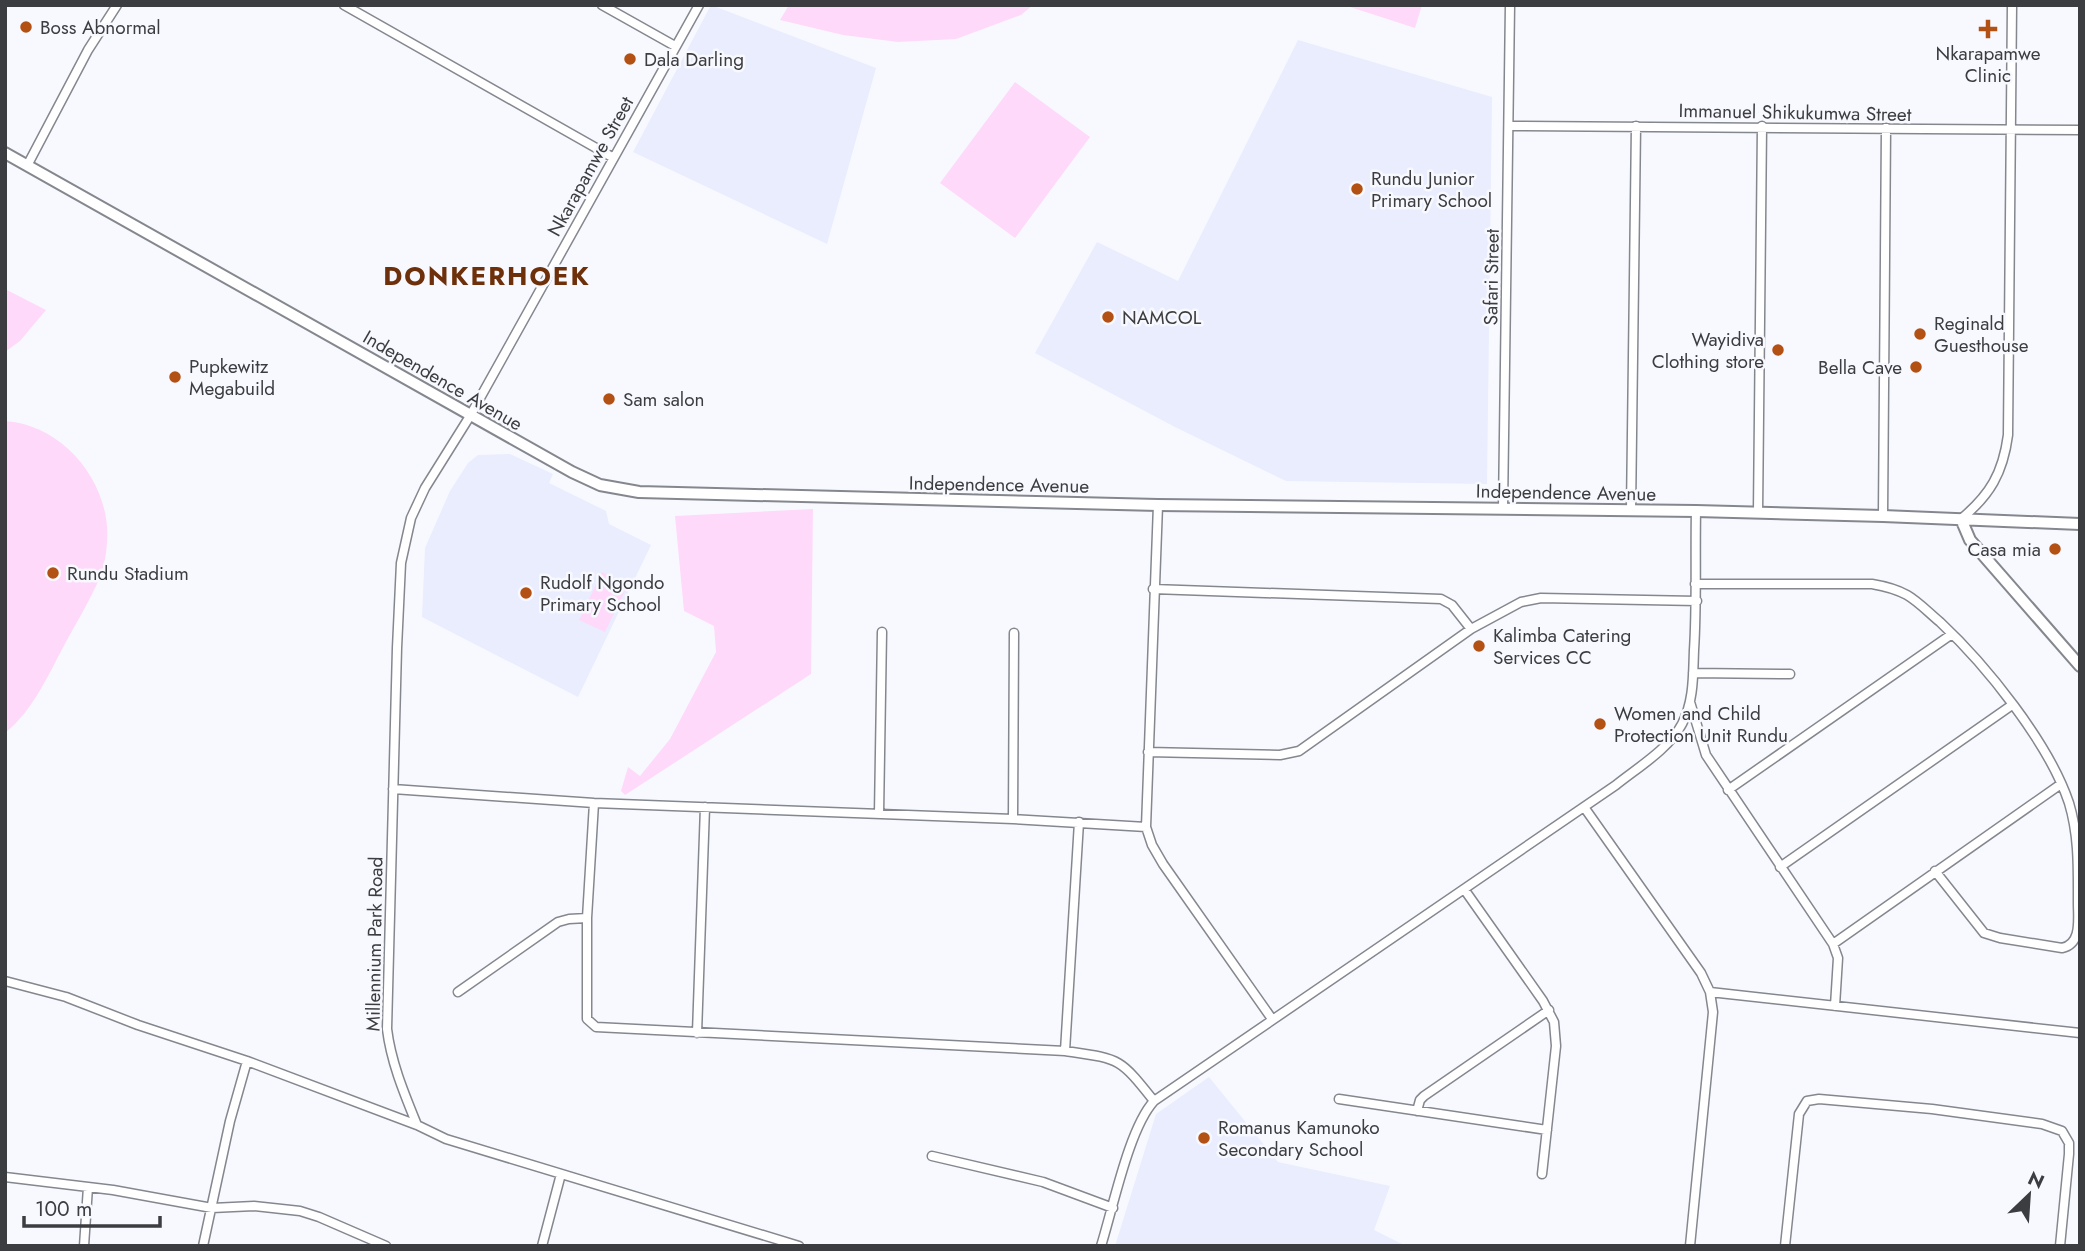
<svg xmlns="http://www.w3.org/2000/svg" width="2085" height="1251" viewBox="0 0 2085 1251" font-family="Jost,sans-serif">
  <rect width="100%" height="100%" fill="#f8f9ff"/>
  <!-- built -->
  <path fill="#e9edfd" d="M711,5l165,63 -49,176 -194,-92z
    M1298,40l194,57 -5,387 -201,-3 -111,-54 -140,-74 62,-111 81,39z
    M510,454l43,20 -4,9 57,28 3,13 42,21 -73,152 -156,-80 3,-69 25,-57 18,-28 10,-8z
    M1209,1077l69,85 112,24 -16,44 32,16h-291l41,-132z"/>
  <!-- green -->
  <path fill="#fed9fa" d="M789,5h244l-12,10 -65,24 -58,3 -55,-7 -63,-15z
    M1344,5h78l-7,23z
    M1015,82l75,55 -75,101 -75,-55z
    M5,289l41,21 -26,31 -15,11z
    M5,421c60,4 107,64 102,122 -1,14 -4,29 -10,41 -9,19 -20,38 -30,56 -17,31 -33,70 -62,93z
    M813,509l-2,165 -186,121 -4,-4 7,-24 12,9 30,-37 46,-87 -2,-26 -30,-15 -9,-95z
    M602,572l26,13 -23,47 -26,-12z"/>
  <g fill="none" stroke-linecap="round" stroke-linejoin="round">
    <!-- street casing -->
    <g stroke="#85878f" stroke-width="11">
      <path id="street" d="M344,5l268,152
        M602,5l73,41
        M699,5l-229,411 -45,72 -14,30 -10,45 -4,85 -10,381c4,33 17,64 30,96l29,14 353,107
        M1509,126l571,4
        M28,164l60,-114 29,-45
        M1158,505l-12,322 6,18 11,19 109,155
        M1503,508l7,-503
        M1631,511l5,-385
        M1758,513l4,-387
        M1883,516l3,-388
        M1961,519c29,-24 42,-46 47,-84l4,-430
        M1695,584h177c12,2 24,5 35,11 12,7 22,18 33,27 46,43 109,121 129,181 10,33 9,66 9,100 0,16 4,41 -16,45l-62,-10 -16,-5 -49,-62
        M1153,589l288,10 11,6 19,24
        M1693,673l97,1
        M1690,702l16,53 127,189 5,14 -3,48
        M1148,752l132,3 19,-4 172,-122 50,-27 20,-4 156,3
        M393,789l201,14 419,16 133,8
        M1728,790l224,-156
        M594,803l-7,115v101l9,8 469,24c55,8 54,6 89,50
        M1584,807l117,166 9,19 3,20 -23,234
        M879,814l3,-182
        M1013,819l1,-186
        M1780,867l232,-162
        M1464,889l79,112 11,21 2,24 -14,128
        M1833,944l228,-160
        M5,981l61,16 72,28 109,36 170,64
        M458,992l100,-70 11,-3 18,-1
        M1710,992l370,41
        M697,1033l8,-226
        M1065,1051l14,-229
        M1339,1099l208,31
        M1417,1111l3,-11 4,-4 125,-86
        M932,1156l111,26 70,26
        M5,1177l108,13 99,18 42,-2 46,5 19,6 67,29
        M84,1246l4,-59
        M203,1246l27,-125 17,-60
        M542,1246l19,-72
        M1101,1246c12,-38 28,-118 53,-145l462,-316c21,-17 53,-36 66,-61 12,-23 11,-49 12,-74 3,-46 1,-92 2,-139
        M1785,1246l14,-132 8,-13 12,-2 113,10 110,15 20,7 7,12v11l-9,92"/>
    </g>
    <!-- secondary casing -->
    <g stroke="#85878f" stroke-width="14">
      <path id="secondary" d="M5,153l567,319 28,13 39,7 519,13 538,6 187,5 197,8
        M1961,519l9,21 110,126"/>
    </g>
    <!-- street -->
    <use href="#street" stroke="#fff" stroke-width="8"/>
    <!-- secondary -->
    <use href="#secondary" stroke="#fff" stroke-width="10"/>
  </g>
  <!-- markers -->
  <g fill="#b35115" stroke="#f8f9ff" stroke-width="2.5">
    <circle cx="26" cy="27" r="7"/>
    <path d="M1984.5 18.5h7v7h7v7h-7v7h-7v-7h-7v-7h7z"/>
    <circle cx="630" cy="59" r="7"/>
    <circle cx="1357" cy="189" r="7"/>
    <circle cx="1108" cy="317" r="7"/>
    <circle cx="1920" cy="334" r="7"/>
    <circle cx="1778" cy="350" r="7"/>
    <circle cx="1916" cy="367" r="7"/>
    <circle cx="175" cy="377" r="7"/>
    <circle cx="609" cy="399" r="7"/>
    <circle cx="2055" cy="549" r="7"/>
    <circle cx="53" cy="573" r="7"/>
    <circle cx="526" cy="593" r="7"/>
    <circle cx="1479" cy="646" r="7"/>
    <circle cx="1600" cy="724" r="7"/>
    <circle cx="1204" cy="1138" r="7"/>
  </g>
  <g text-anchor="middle" stroke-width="5" stroke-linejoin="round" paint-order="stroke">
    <!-- poi labels -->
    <g font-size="19" fill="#3c3d40" stroke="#f8f9ff" text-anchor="start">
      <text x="40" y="34">Boss Abnormal</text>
      <text x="1988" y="60" text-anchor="middle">Nkarapamwe<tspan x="1988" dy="22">Clinic</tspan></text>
      <text x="644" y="66">Dala Darling</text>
      <text x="1371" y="185">Rundu Junior<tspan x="1371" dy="22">Primary School</tspan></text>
      <text x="1122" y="324">NAMCOL</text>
      <text x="1934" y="330">Reginald<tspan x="1934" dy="22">Guesthouse</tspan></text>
      <text x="1764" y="346" text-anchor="end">Wayidiva<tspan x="1764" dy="22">Clothing store</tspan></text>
      <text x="189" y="373">Pupkewitz<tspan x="189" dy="22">Megabuild</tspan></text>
      <text x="1902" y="374" text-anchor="end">Bella Cave</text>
      <text x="623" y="406">Sam salon</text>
      <text x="2041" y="556" text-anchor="end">Casa mia</text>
      <text x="67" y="580">Rundu Stadium</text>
      <text x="540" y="589">Rudolf Ngondo<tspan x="540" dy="22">Primary School</tspan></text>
      <text x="1493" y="642">Kalimba Catering<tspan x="1493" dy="22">Services CC</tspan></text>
      <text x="1614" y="720">Women and Child<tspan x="1614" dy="22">Protection Unit Rundu</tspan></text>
      <text x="1218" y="1134">Romanus Kamunoko<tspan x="1218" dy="22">Secondary School</tspan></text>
    </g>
    <!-- street labels -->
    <g font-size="19" fill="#3c3d40" stroke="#f8f9ff">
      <text transform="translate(1795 112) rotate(1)" y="7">Immanuel Shikukumwa Street</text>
      <text transform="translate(590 166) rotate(-61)" y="7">Nkarapamwe Street</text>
      <text transform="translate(1491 277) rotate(-89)" y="7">Safari Street</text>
      <text transform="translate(443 380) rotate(30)" y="7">Independence Avenue</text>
      <text transform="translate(999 484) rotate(1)" y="7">Independence Avenue</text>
      <text transform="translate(1566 492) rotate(1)" y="7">Independence Avenue</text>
      <text transform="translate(374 944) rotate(-89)" y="7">Millennium Park Road</text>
    </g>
    <!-- district labels -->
    <g font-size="26" font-weight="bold" letter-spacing="2" fill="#6e300a" stroke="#f8f9ff">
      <text x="487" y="285">DONKERHOEK</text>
    </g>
  </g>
  <!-- border -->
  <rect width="2085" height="1251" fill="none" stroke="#3c3d40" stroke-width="14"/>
  <!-- north arrow -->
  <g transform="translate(2029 1195) rotate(25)" stroke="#f8f9ff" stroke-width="5" paint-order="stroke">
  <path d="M0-5L12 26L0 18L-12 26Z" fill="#3c3d40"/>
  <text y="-10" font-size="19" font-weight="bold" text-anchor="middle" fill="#3c3d40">N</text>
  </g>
  <!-- scale -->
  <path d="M24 1216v10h136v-10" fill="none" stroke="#3c3d40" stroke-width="3.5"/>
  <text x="35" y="1216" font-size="21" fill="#3c3d40" stroke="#f8f9ff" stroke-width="5" paint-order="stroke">100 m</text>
</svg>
